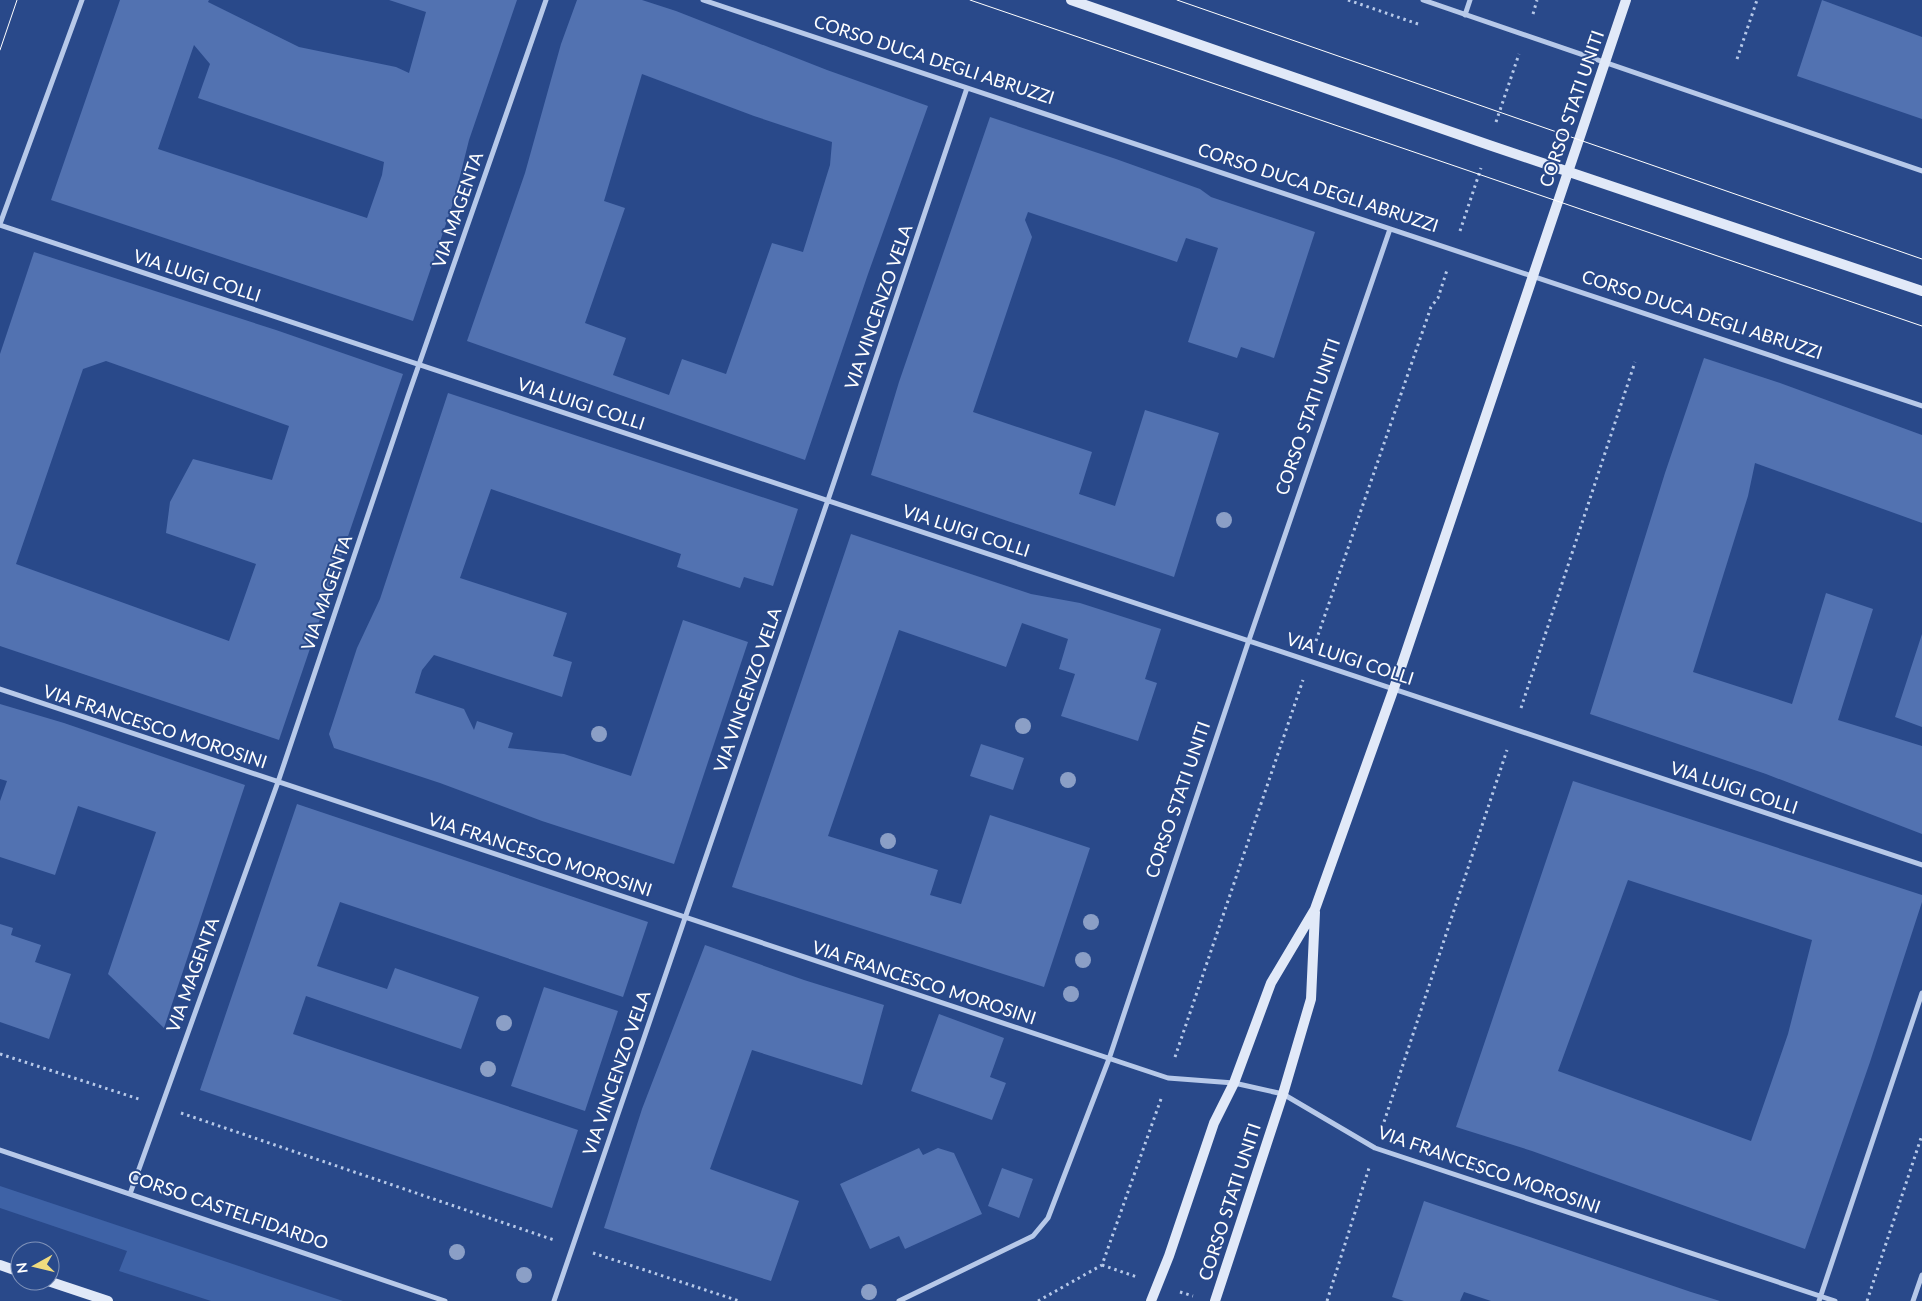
<svg xmlns="http://www.w3.org/2000/svg" width="1922" height="1301" viewBox="0 0 1922 1301" font-family="Lato,sans-serif">
  <rect width="100%" height="100%" fill="#29498a"/>
  <!-- green -->
  <path fill="#3e62a6" d="M0,1186l343,115h-132l-92,-30 8,-20 -127,-43z"/>
  <!-- building -->
  <path fill="#5272b1" fill-rule="evenodd" d="M120,0h89l-1,2 91,45 97,20 13,6 17,-61 -37,-12h128l-48,140 -15,60 -41,121 -362,-121zM194,45l16,19 -12,34 186,64 -2,13 -15,43 -209,-69z
    M577,0h65l34,11 151,59 101,36 -60,168 -63,186 -338,-119 58,-168 36,-129zM642,74l112,42 78,26 -2,23 -27,87 -31,-9 -46,131 -44,-15 -13,36 -56,-20 13,-37 -41,-15 40,-115 -21,-7z
    M1822,0l100,37v82l-125,-43z
    M990,117l126,42 84,30 11,8 104,35 -41,126 -33,-11 -4,11 -49,-16 30,-94 -32,-10 -9,24 -149,-50 -3,8 7,17 -59,175 119,40 -13,42 36,12 30,-96 74,23 -45,144 -303,-102 28,-93z
    M34,252l242,78 127,44 -124,366 -279,-94v-292zM106,361l183,65 -17,54 -79,-21 -23,43 -4,31 90,31 -27,77 -213,-77 67,-195z
    M1704,358l73,24 145,53v88l-167,-60 -7,33 -55,176 99,32 34,-111 47,16 -35,111 84,26v88l-156,-60 -176,-60 75,-241z
    M448,393l350,116 -25,77 -29,-9 -4,11 -63,-21 4,-13 -190,-65 -31,89 107,35 -14,43 19,6 -10,35 -128,-42 -12,15 -7,23 49,16 10,21 3,-9 36,12 -5,15 56,6 67,22 52,-156 65,22 -74,222 -132,-43 -102,-38 -106,-35 -5,-14 28,-86 23,-49z
    M851,534l180,60 49,9 81,26 -16,50 12,4 -19,58 -77,-25 14,-42 -16,-5 9,-30 -46,-16 -16,44 -107,-37 -71,206 110,34 -8,25 31,9 29,-89 100,33 -46,139 -312,-100z
    M1922,634v93l-27,-10z
    M0,704l64,19 181,62 -81,243 -56,-54 48,-142 -78,-26 -23,69 -55,-18v-56l7,-20 -7,-2z
    M981,744l43,14 -11,32 -43,-14z
    M1573,781l349,114v7l-52,160 -65,187 -273,-98 -76,-24zM1628,880l184,60 -24,94 -37,107 -193,-70z
    M297,804l351,118 -25,75 -283,-95 -23,64 70,23 8,-21 84,29 -18,52 -155,-53 -13,38 285,96 -26,78 -352,-118z
    M0,924l13,4 -2,7 30,10 -6,17 36,12 -22,65 -49,-17z
    M705,945l99,35 80,25 -22,80 -110,-35 -42,119 89,32 -28,80 -167,-53 38,-119z
    M544,987l74,24 -33,100 -74,-25z
    M939,1014l65,24 -14,39 16,6 -14,37 -81,-29z
    M919,1148l4,7 15,-7 16,5 28,61 -77,35 -6,-13 -29,13 -30,-65z
    M1002,1168l31,11 -14,39 -31,-12z
    M1424,1201l267,91 29,9h-229l-27,-9 -4,9h-56l-12,-4z"/>
  <g fill="none" stroke-linecap="round" stroke-linejoin="round">
    <!-- path -->
    <path stroke="#b7c9e9" stroke-width="3" stroke-dasharray="2.5 4" stroke-linecap="butt" d="M1348,0l70,24
      M1533,14l4,-14
      M1737,59l20,-59
      M1496,122l23,-68
      M1460,231l21,-63
      M1316,641l115,-334 7,-9 9,-28
      M1521,708l114,-346
      M0,1054l142,46
      M1175,1057l128,-377
      M181,1113l373,127
      M1382,1128l125,-378
      M593,1253l146,48
      M1102,1265l35,12
      M1180,1292l13,4
      M1038,1301l64,-36 59,-166
      M1327,1301l42,-133
      M1867,1301l55,-166"/>
    <!-- street -->
    <path stroke="#b7c9e9" stroke-width="5" d="M703,0l1219,406
      M1423,0l499,171
      M1465,15l5,-15
      M0,224l82,-224
      M0,225l1922,640
      M0,689l1168,389 66,5 49,11 92,54 460,153
      M0,1150l445,151
      M130,1194l148,-412 130,-386 138,-396
      M554,1301l274,-801 139,-412
      M899,1301l134,-65 15,-18 61,-159 140,-419 141,-411
      M1819,1301l103,-308
      M1913,1301l9,-26"/>
    <!-- secondary -->
    <path stroke="#e1e9f8" stroke-width="10" d="M1071,0l418,145 433,146
      M0,1265l20,7
      M48,1281l60,20
      M1151,1301l18,-45 45,-133 20,-40 37,-100 44,-74 79,-221 232,-688
      M1215,1301l68,-207 28,-95 4,-87"/>
    <!-- tram -->
    <path stroke="#fff" stroke-width="1" d="M970,0l952,326
      M1177,0l745,259
      M0,50l17,-50"/>
  </g>
  <!-- trees -->
  <g fill="#8b9fc6">
    <circle cx="1224" cy="520" r="8"/>
    <circle cx="1023" cy="726" r="8"/>
    <circle cx="599" cy="734" r="8"/>
    <circle cx="1068" cy="780" r="8"/>
    <circle cx="888" cy="841" r="8"/>
    <circle cx="1091" cy="922" r="8"/>
    <circle cx="1083" cy="960" r="8"/>
    <circle cx="1071" cy="994" r="8"/>
    <circle cx="504" cy="1023" r="8"/>
    <circle cx="488" cy="1069" r="8"/>
    <circle cx="457" cy="1252" r="8"/>
    <circle cx="524" cy="1275" r="8"/>
    <circle cx="869" cy="1292" r="8"/>
  </g>
  <g text-anchor="middle" stroke-width="4" stroke-linejoin="round" paint-order="stroke">
    <!-- street labels -->
    <g font-size="18" fill="#fff" stroke="#29498a">
      <text transform="translate(934 60) rotate(18)" y="6">CORSO DUCA DEGLI ABRUZZI</text>
      <text transform="translate(1572 109) rotate(-71)" y="6">CORSO STATI UNITI</text>
      <text transform="translate(1318 188) rotate(18)" y="6">CORSO DUCA DEGLI ABRUZZI</text>
      <text transform="translate(458 210) rotate(-71)" y="6">VIA MAGENTA</text>
      <text transform="translate(197 276) rotate(18)" y="6">VIA LUIGI COLLI</text>
      <text transform="translate(879 307) rotate(-71)" y="6">VIA VINCENZO VELA</text>
      <text transform="translate(1702 315) rotate(18)" y="6">CORSO DUCA DEGLI ABRUZZI</text>
      <text transform="translate(581 404) rotate(18)" y="6">VIA LUIGI COLLI</text>
      <text transform="translate(1308 417) rotate(-71)" y="6">CORSO STATI UNITI</text>
      <text transform="translate(966 531) rotate(18)" y="6">VIA LUIGI COLLI</text>
      <text transform="translate(327 593) rotate(-71)" y="6">VIA MAGENTA</text>
      <text transform="translate(1350 659) rotate(18)" y="6">VIA LUIGI COLLI</text>
      <text transform="translate(748 690) rotate(-71)" y="6">VIA VINCENZO VELA</text>
      <text transform="translate(155 727) rotate(18)" y="6">VIA FRANCESCO MOROSINI</text>
      <text transform="translate(1734 788) rotate(18)" y="6">VIA LUIGI COLLI</text>
      <text transform="translate(1178 800) rotate(-71)" y="6">CORSO STATI UNITI</text>
      <text transform="translate(540 855) rotate(18)" y="6">VIA FRANCESCO MOROSINI</text>
      <text transform="translate(193 975) rotate(-70)" y="6">VIA MAGENTA</text>
      <text transform="translate(924 983) rotate(18)" y="6">VIA FRANCESCO MOROSINI</text>
      <text transform="translate(617 1073) rotate(-71)" y="6">VIA VINCENZO VELA</text>
      <text transform="translate(1489 1170) rotate(19)" y="6">VIA FRANCESCO MOROSINI</text>
      <text transform="translate(1230 1202) rotate(-72)" y="6">CORSO STATI UNITI</text>
      <text transform="translate(228 1210) rotate(19)" y="6">CORSO CASTELFIDARDO</text>
    </g>
  </g>
  <!-- north arrow -->
  <g transform="translate(35 1266) rotate(262)"><circle r="24" fill="#29498a" stroke="#7f92b9"/>
  <path d="M0-4L9 19L0 12L-9 19Z" fill="#f0db7e"/>
  <text y="-8" font-size="14" font-weight="bold" text-anchor="middle" fill="#ffffff">N</text>
  </g>
</svg>
